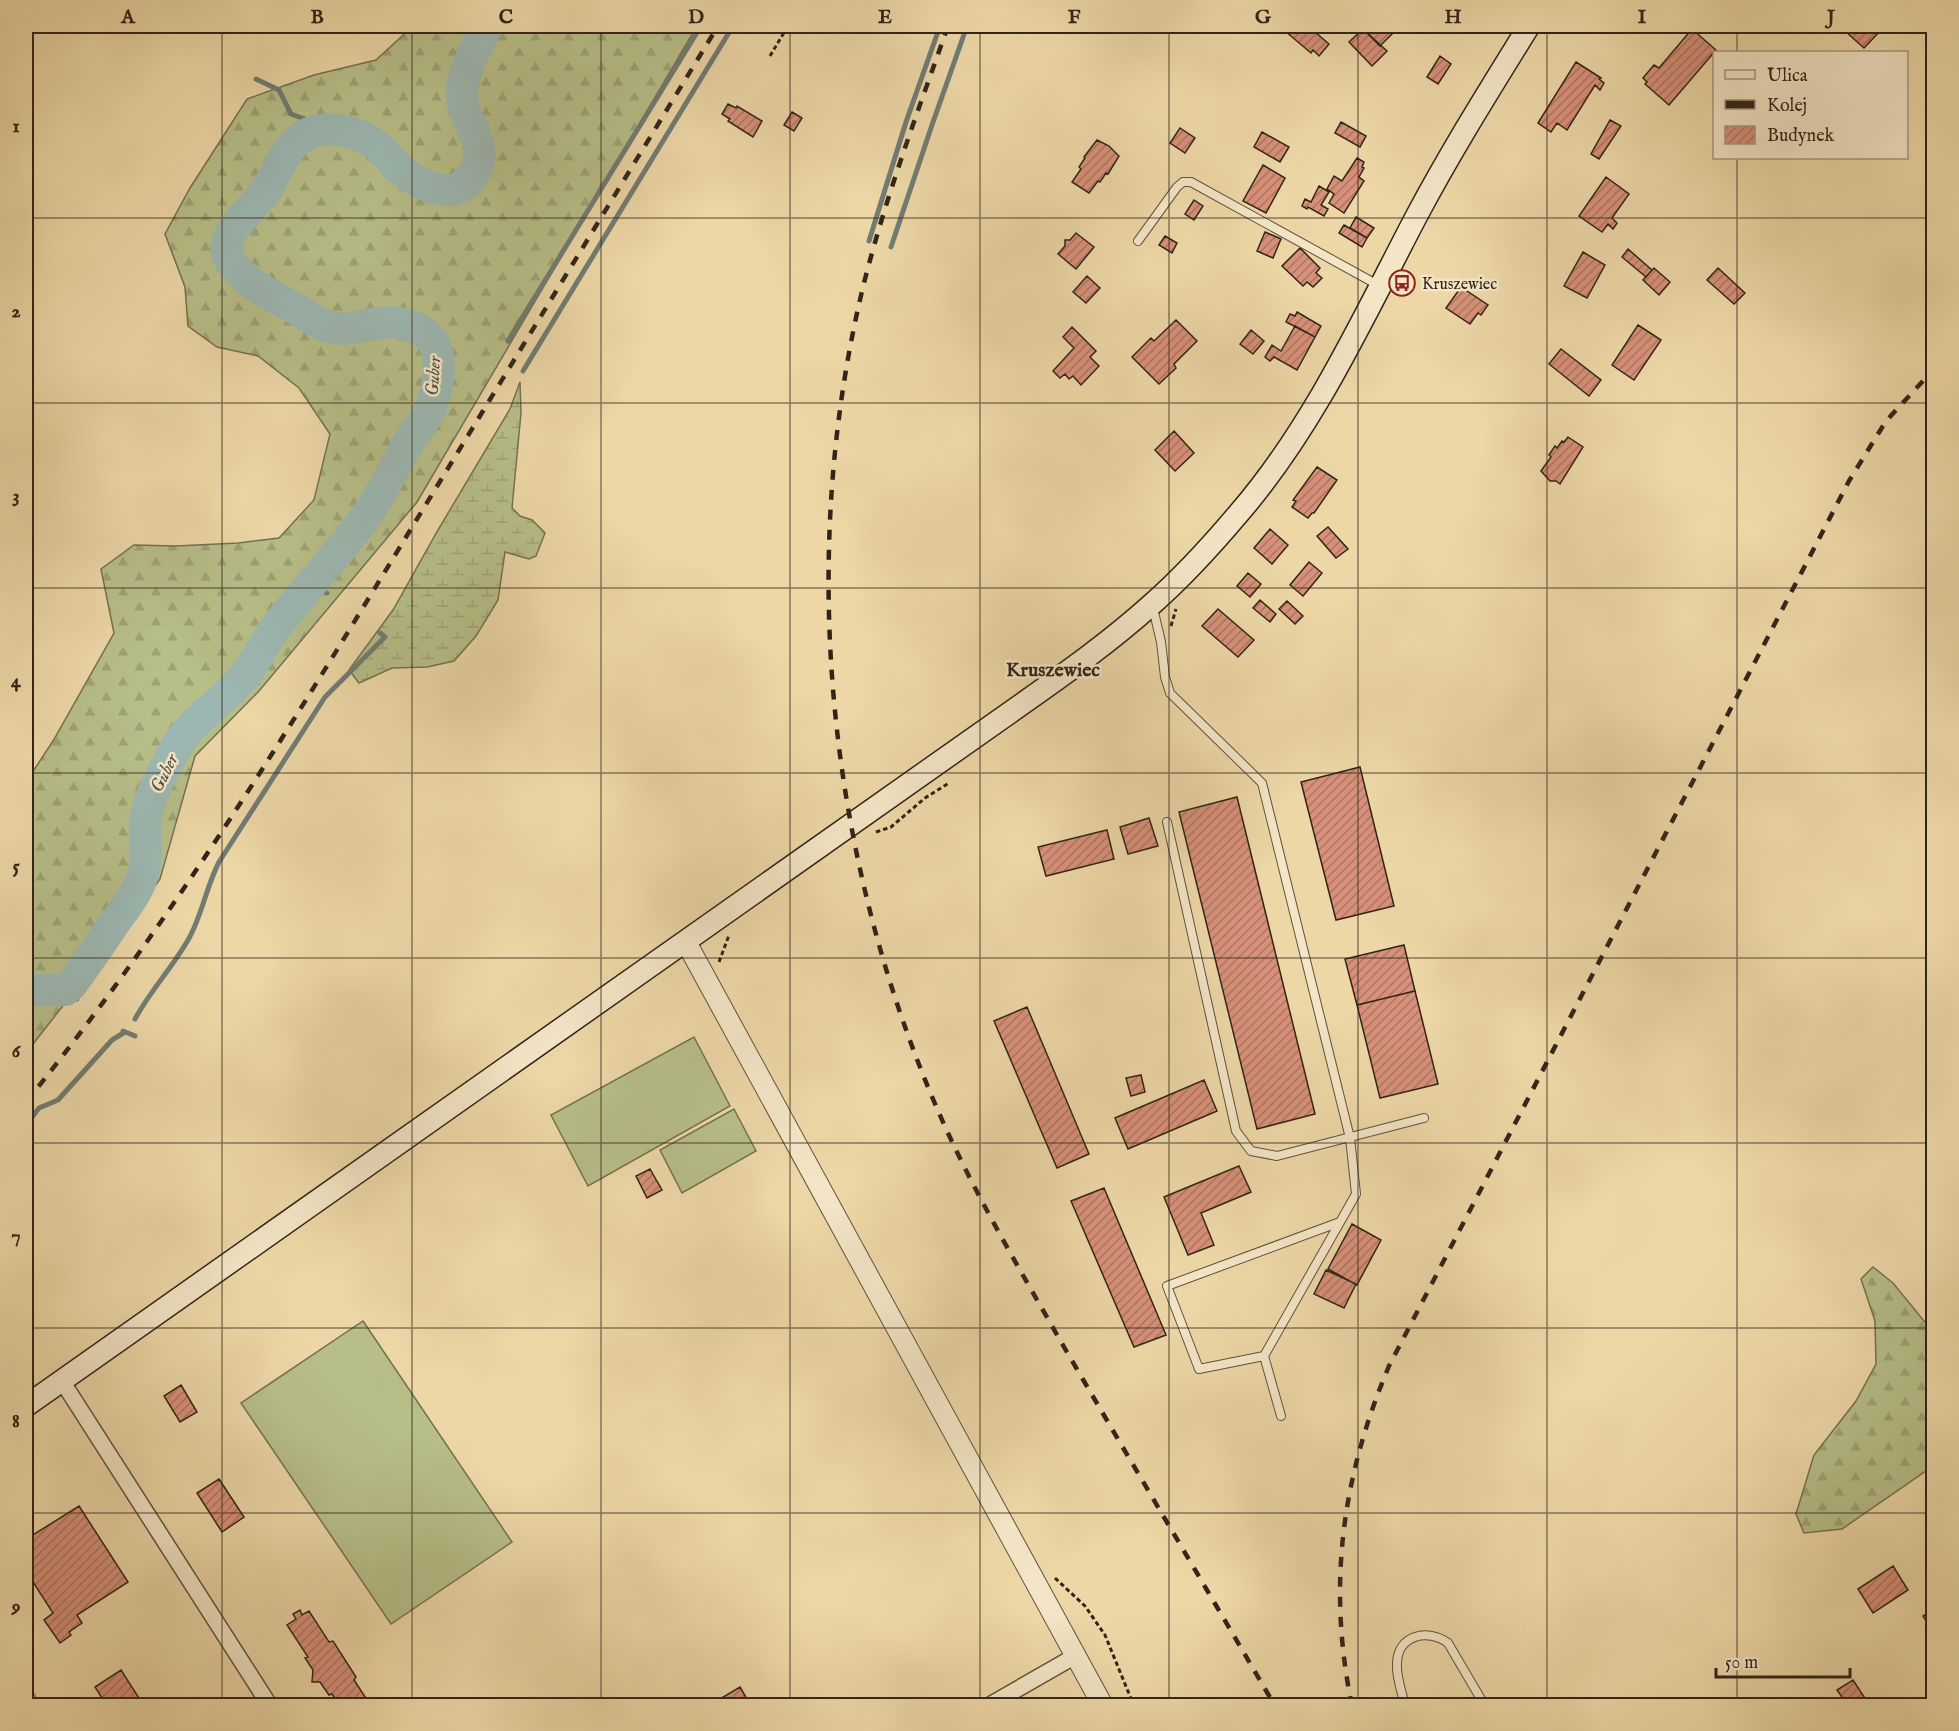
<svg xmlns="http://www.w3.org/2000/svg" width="1959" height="1731" viewBox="0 0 1959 1731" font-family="'IM FELL English',serif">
  <defs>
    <pattern id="forest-firs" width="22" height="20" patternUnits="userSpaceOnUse" patternTransform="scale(1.5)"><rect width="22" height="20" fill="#b7be88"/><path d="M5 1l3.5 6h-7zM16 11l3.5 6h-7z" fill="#9ea375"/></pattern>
    <pattern id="wetland-marsh" width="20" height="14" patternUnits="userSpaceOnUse" patternTransform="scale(1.5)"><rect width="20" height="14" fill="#b7be88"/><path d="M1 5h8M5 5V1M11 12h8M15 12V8" fill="none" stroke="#9ea375"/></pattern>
    <pattern id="building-hatch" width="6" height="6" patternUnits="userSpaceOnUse" patternTransform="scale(1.5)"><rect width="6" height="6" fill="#d79079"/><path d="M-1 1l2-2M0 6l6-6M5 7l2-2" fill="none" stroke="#af7562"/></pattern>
  </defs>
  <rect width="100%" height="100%" fill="#edd7a7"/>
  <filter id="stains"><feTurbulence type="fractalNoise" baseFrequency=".00333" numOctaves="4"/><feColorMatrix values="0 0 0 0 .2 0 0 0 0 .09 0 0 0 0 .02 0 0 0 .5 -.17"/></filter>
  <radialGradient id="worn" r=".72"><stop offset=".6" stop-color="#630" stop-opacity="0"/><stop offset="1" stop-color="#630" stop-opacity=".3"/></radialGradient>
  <!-- grass -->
  <path fill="#b7be88" stroke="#747150" stroke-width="1.5" d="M694,1037l36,69 -142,80 -37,-71z
    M734,1109l22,42 -74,42 -22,-43z
    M363,1321l149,221 -121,82 -150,-221z"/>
  <!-- forest -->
  <path fill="url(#forest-firs)" stroke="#747150" stroke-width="1.5" d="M413,26h284l-280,476 -158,189 -64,65 -35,123 -23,32 -111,142v-271l27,-41 61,-108 -13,-64 33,-24 42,1 62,-3 41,-5 35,-38 16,-66 -31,-46 -41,-32 -41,-9 -29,-21 -3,-39 -20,-53 25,-46 57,-89 67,-24 62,-15z
    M1873,1267l20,16 40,49v134l-91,63 -38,4 -8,-19 18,-59 42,-54 20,-37 -1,-43 -14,-42z"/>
  <!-- wetland -->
  <path fill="url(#wetland-marsh)" stroke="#747150" stroke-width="1.5" d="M520,382l1,31 -9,95 8,8 12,4 13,13 -9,23 -7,3 -24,-7 -7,48 -22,36 -22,25 -27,6 -35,1 -33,15 -10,-13 44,-60 45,-80 72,-121z"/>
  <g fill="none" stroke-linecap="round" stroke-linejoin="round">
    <!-- stream -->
    <path stroke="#717c73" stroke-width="5" d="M256,79l23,11 12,24 41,15
      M869,241l37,-119 34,-96
      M891,247l41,-122 35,-99
      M508,341l193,-315
      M523,371l210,-345
      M309,586l18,7
      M65,990l12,9
      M135,1019c15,-28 37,-51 53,-79 14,-24 18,-53 31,-78l106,-165 60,-60 -5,-4
      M123,1031l12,5
      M26,1125l13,-17 19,-8 54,-60 13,-8"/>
    <!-- river -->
    <path stroke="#9cb7b1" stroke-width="32" d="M26,990h39l7,-6c15,-21 29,-41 43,-62 10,-14 22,-28 27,-45 6,-18 3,-34 3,-52 1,-24 19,-56 30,-76 16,-29 47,-46 68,-71 13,-15 20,-34 32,-50 28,-36 59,-69 86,-105 19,-25 31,-52 46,-78 6,-11 15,-20 21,-31 8,-17 13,-40 10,-59 -5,-27 -35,-35 -59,-32 -15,1 -30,8 -45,5 -14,-2 -27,-13 -40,-20 -20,-11 -72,-36 -67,-64 3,-18 28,-38 39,-54 11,-17 17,-37 32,-50 24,-20 61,-9 83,9 6,5 10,12 15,17 19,16 53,37 73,14 29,-32 -12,-61 -7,-92 3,-21 16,-43 25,-62"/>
  </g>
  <!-- building -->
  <path fill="url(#building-hatch)" stroke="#312417" stroke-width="1.5" d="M1289,26h19l21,18 -10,12 -6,-6 -2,3 -26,-22z
    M1366,26h30l2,2 -18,18 -17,-17z
    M1850,26h27l4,4 -17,18 -19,-17z
    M1363,29l24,22 -15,15 -23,-24z
    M1692,29l24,21 -47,55 -24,-21 2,-2 -4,-4 11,-13 5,3z
    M1440,56l11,8 -13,20 -11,-7z
    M1576,62l25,16 -2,1 5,4 -4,7 -5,-5 -28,45 -10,-7 -6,9 -13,-9z
    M728,104l8,4 1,-2 25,15 -9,16 -25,-16 2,-2 -8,-5z
    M792,112l10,6 -8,13 -10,-6z
    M1610,120l11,6 -22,33 -8,-5z
    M1341,122l25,14 -6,11 -25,-14z
    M1180,128l15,10 -10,15 -15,-10z
    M1262,132l27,15 -9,15 -26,-15z
    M1097,140l12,6 10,10 -11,18 -2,-1 -6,9 -2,-1 -9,12 -17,-11 9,-13 -2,-2 6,-9 -1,-1z
    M1357,158l7,4 -2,5 2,1 -5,9 5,4 -20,32 -15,-10 5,-9 -7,-5 7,-13 8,5z
    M1263,165l22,13 -19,35 -23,-12z
    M1606,177l23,17 -17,24 5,5 -4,6 -5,-5 -6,8 -23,-16z
    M1319,186l10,6 -8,13 7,4 -4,7 -16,-9 -1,2 -5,-3 3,-7 6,3z
    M1194,200l9,6 -9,14 -9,-6z
    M1356,217l18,11 -7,10 -17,-10z
    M1344,225l23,13 -5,9 -23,-14z
    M1265,232l16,7 -8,19 -16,-7z
    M1076,233l18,14 -18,22 -18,-15 7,-8v-6h5z
    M1165,236l12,7 -5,10 -13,-8z
    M1300,248l20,20 -4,5 6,5 -9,9 -6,-5 -4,4 -21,-20z
    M1628,249l24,21 -6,7 -24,-20z
    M1583,252l22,13 -18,33 -23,-12z
    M1654,268l16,14 -11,13 -16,-15z
    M1718,268l27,25 -11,11 -27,-24z
    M1087,276l13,12 -14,15 -13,-11z
    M1461,287l27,18 -7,10 -3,-2 -8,11 -24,-16z
    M1297,312l24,14 -6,11 -29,-15 4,-8 5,2z
    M1176,320l21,21 -23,23 2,4 -17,16 -27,-27 19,-19 3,3z
    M1638,325l23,15 -27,40 -22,-15z
    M1295,326l20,11 -18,33 -23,-13 -4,4 -5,-4 7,-12 9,6z
    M1072,327l24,24 -6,6 9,9 -18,19 -8,-9 -4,3 -4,-5 -5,4 -7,-7 21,-23 -11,-11z
    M1251,330l13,11 -11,13 -13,-10z
    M1561,349l40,31 -12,16 -40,-32z
    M1174,431l20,22 -19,18 -20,-21z
    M1568,437l15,10 -23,37 -4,-3h-6l-9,-10 10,-14 -2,-2 6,-9 2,2 5,-7 2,1z
    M1317,467l20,13 -23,33h-2l-4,5 -16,-11 4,-6 -3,-1z
    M1328,527l20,22 -12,9 -19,-22z
    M1270,529l18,16 -16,19 -18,-16z
    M1309,562l13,11 -19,23 -13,-11z
    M1248,573l13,11 -11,13 -13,-11z
    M1260,600l16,14 -6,8 -17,-14z
    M1287,601l16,15 -8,8 -16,-15z
    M1218,609l36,31 -16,17 -36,-31z
    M1360,767l34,139 -58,14 -35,-138z
    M1237,797l78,317 -58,15 -78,-317z
    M1149,818l9,28 -30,8 -8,-27z
    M1107,830l7,29 -68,17 -8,-29z
    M1404,945l11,46 -58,14 -12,-46z
    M1415,991l23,93 -58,14 -23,-93z
    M1027,1007l62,147 -32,14 -63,-147z
    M1141,1075l4,17 -14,4 -5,-18z
    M1204,1080l13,31 -89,38 -13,-31z
    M1239,1166l12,26 -50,21 13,32 -26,10 -24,-58z
    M650,1169l12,21 -15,8 -11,-22z
    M1104,1188l62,147 -32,12 -63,-146z
    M1352,1224l29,16 -24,45 -29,-16z
    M1326,1270l30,14 -12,24 -30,-14z
    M181,1385l16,27 -17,10 -16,-26z
    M219,1479l25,38 -22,15 -25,-39z
    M79,1506l49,76 -51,33 5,8 -13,9 2,3 -11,8 -16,-23 9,-7 -27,-42v-34l5,-3 2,1z
    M1893,1566l15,24 -35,23 -15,-24z
    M1934,1609v23h-1l-10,-16z
    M300,1610l2,5 7,-4 20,31 4,-1 23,36 -2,3 17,26h-31l-8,-12 -3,1 -9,-13h-8l1,-12 -8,-12 3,-1 -21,-32 9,-6 -3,-5z
    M121,1670l23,36h-37l-12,-19z
    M1853,1680l17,26h-22l-11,-16z
    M740,1687l11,19h-43z"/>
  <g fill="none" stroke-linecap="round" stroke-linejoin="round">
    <!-- service casing -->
    <g stroke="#60513b" stroke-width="10">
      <path id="service" d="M1138,241l39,-54 6,-5h8l187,103
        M1153,608l8,34 4,35 5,16 92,90 88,355 6,56 -92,162 17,60
        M1167,822l69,309 15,20 26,5 147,-38
        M1264,1356l-65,13 -32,-83 173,-64
        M26,1689l10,17
        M1405,1706c-3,-14 -9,-29 -8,-42 0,-29 31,-36 51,-21l37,63"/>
    </g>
    <!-- minor casing -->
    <g stroke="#60513b" stroke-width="18">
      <path id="minor" d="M62,1381l208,325
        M988,1706l89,-51"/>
    </g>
    <!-- tertiary casing -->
    <g stroke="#60513b" stroke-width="22">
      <path id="tertiary" d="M686,942l417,764"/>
    </g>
    <!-- secondary casing -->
    <g stroke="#312417" stroke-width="24">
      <path id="secondary" d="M26,1406l996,-702c44,-31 89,-63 129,-99 32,-28 61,-60 88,-92 75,-87 124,-195 177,-296 35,-66 74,-128 113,-191"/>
    </g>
    <!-- path -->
    <path stroke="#312417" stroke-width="3" stroke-dasharray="4.5 3" stroke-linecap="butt" d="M770,56l18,-30
      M1171,626l5,-17
      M876,832l15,-5 34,-29 24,-15
      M719,962l10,-27
      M1055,1578l30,28 20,29 29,71"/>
    <!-- service -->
    <use href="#service" stroke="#f3e5c6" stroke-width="8"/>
    <!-- minor -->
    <use href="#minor" stroke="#f3e5c6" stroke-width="15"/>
    <!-- tertiary -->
    <use href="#tertiary" stroke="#f3e5c6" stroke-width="20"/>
    <!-- secondary -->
    <use href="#secondary" stroke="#f3e5c6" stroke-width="21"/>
    <!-- rail -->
    <path stroke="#312417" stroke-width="4.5" stroke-dasharray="10 10" stroke-linecap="butt" d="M948,26c-30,85 -62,170 -84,257 -66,268 -38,563 69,816 36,86 85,167 131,248 70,120 141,239 211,359
      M26,1102c142,-175 260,-368 377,-560 105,-172 210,-344 315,-516
      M1352,1706c-25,-120 -10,-229 37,-340l460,-885 37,-60 48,-52"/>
  </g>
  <!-- grid -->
  <path fill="none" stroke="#312417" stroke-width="1.5" stroke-opacity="0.55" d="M222,26v1680M412,26v1680M601,26v1680M790,26v1680M980,26v1680M1169,26v1680M1358,26v1680M1547,26v1680M1737,26v26M1737,158v1548M26,218h1908M26,403h1908M26,588h1908M26,773h1908M26,958h1908M26,1143h1908M26,1328h1908M26,1513h1908"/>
  <!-- icons -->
  <defs>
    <g id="bus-ring" transform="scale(1.35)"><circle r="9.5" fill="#f3e5c6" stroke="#8f2418" stroke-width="1.5"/><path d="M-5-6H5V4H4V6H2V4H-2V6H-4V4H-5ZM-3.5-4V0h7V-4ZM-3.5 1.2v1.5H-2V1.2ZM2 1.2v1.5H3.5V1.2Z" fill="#8f2418"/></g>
  </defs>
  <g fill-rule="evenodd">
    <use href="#bus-ring" x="1402" y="283"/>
  </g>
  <g text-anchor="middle" stroke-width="5" stroke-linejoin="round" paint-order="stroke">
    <!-- poi labels -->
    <g font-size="16" fill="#312417" stroke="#f3e5c6" text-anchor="start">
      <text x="1422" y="289">Kruszewiec</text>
    </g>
    <!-- water labels -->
    <g font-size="18" font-style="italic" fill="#515045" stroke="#f3e5c6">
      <text transform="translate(433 376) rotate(-86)" y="6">Guber</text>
      <text transform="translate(164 773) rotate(-63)" y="6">Guber</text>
    </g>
    <!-- quarter labels -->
    <g font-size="20" font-weight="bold" fill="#312417" stroke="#f3e5c6">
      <text x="1053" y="676">Kruszewiec</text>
    </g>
  </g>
  <!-- margin -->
  <rect width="1959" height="1731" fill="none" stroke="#edd7a7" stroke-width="66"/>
  <!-- legend -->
  <rect x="1713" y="51" width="195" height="108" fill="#f3e5c6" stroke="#a59880" stroke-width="1.5"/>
  <rect x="1725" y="70" width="30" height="9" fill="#f3e5c6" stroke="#a59880" stroke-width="1.5"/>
  <text x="1767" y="81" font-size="18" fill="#312417">Ulica</text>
  <rect x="1725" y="100" width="30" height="9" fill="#312417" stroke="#a59880" stroke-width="1.5"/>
  <text x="1767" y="111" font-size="18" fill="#312417">Kolej</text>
  <rect x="1725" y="126" width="30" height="18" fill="url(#building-hatch)" stroke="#a59880" stroke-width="1.5"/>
  <text x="1767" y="141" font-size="18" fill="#312417">Budynek</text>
  <!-- scale -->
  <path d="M1716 1668v9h134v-9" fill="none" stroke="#312417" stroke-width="3"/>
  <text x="1725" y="1668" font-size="18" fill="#312417" stroke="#f3e5c6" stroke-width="4.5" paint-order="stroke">50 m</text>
  <rect x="33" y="33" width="1893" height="1665" fill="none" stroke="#312417" stroke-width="2"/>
  <g font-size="20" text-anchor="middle" font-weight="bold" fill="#312417">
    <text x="128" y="23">A</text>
    <text x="317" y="23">B</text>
    <text x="506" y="23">C</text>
    <text x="696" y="23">D</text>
    <text x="885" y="23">E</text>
    <text x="1074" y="23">F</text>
    <text x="1263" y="23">G</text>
    <text x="1453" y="23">H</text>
    <text x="1642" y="23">I</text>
    <text x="1831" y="23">J</text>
    <text x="16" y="132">1</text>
    <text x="16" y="317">2</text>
    <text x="16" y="502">3</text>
    <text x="16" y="687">4</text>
    <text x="16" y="872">5</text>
    <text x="16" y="1057">6</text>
    <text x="16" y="1242">7</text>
    <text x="16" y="1427">8</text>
    <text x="16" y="1612">9</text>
  </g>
  <rect width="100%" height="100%" filter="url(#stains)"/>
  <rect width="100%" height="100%" fill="url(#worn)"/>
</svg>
